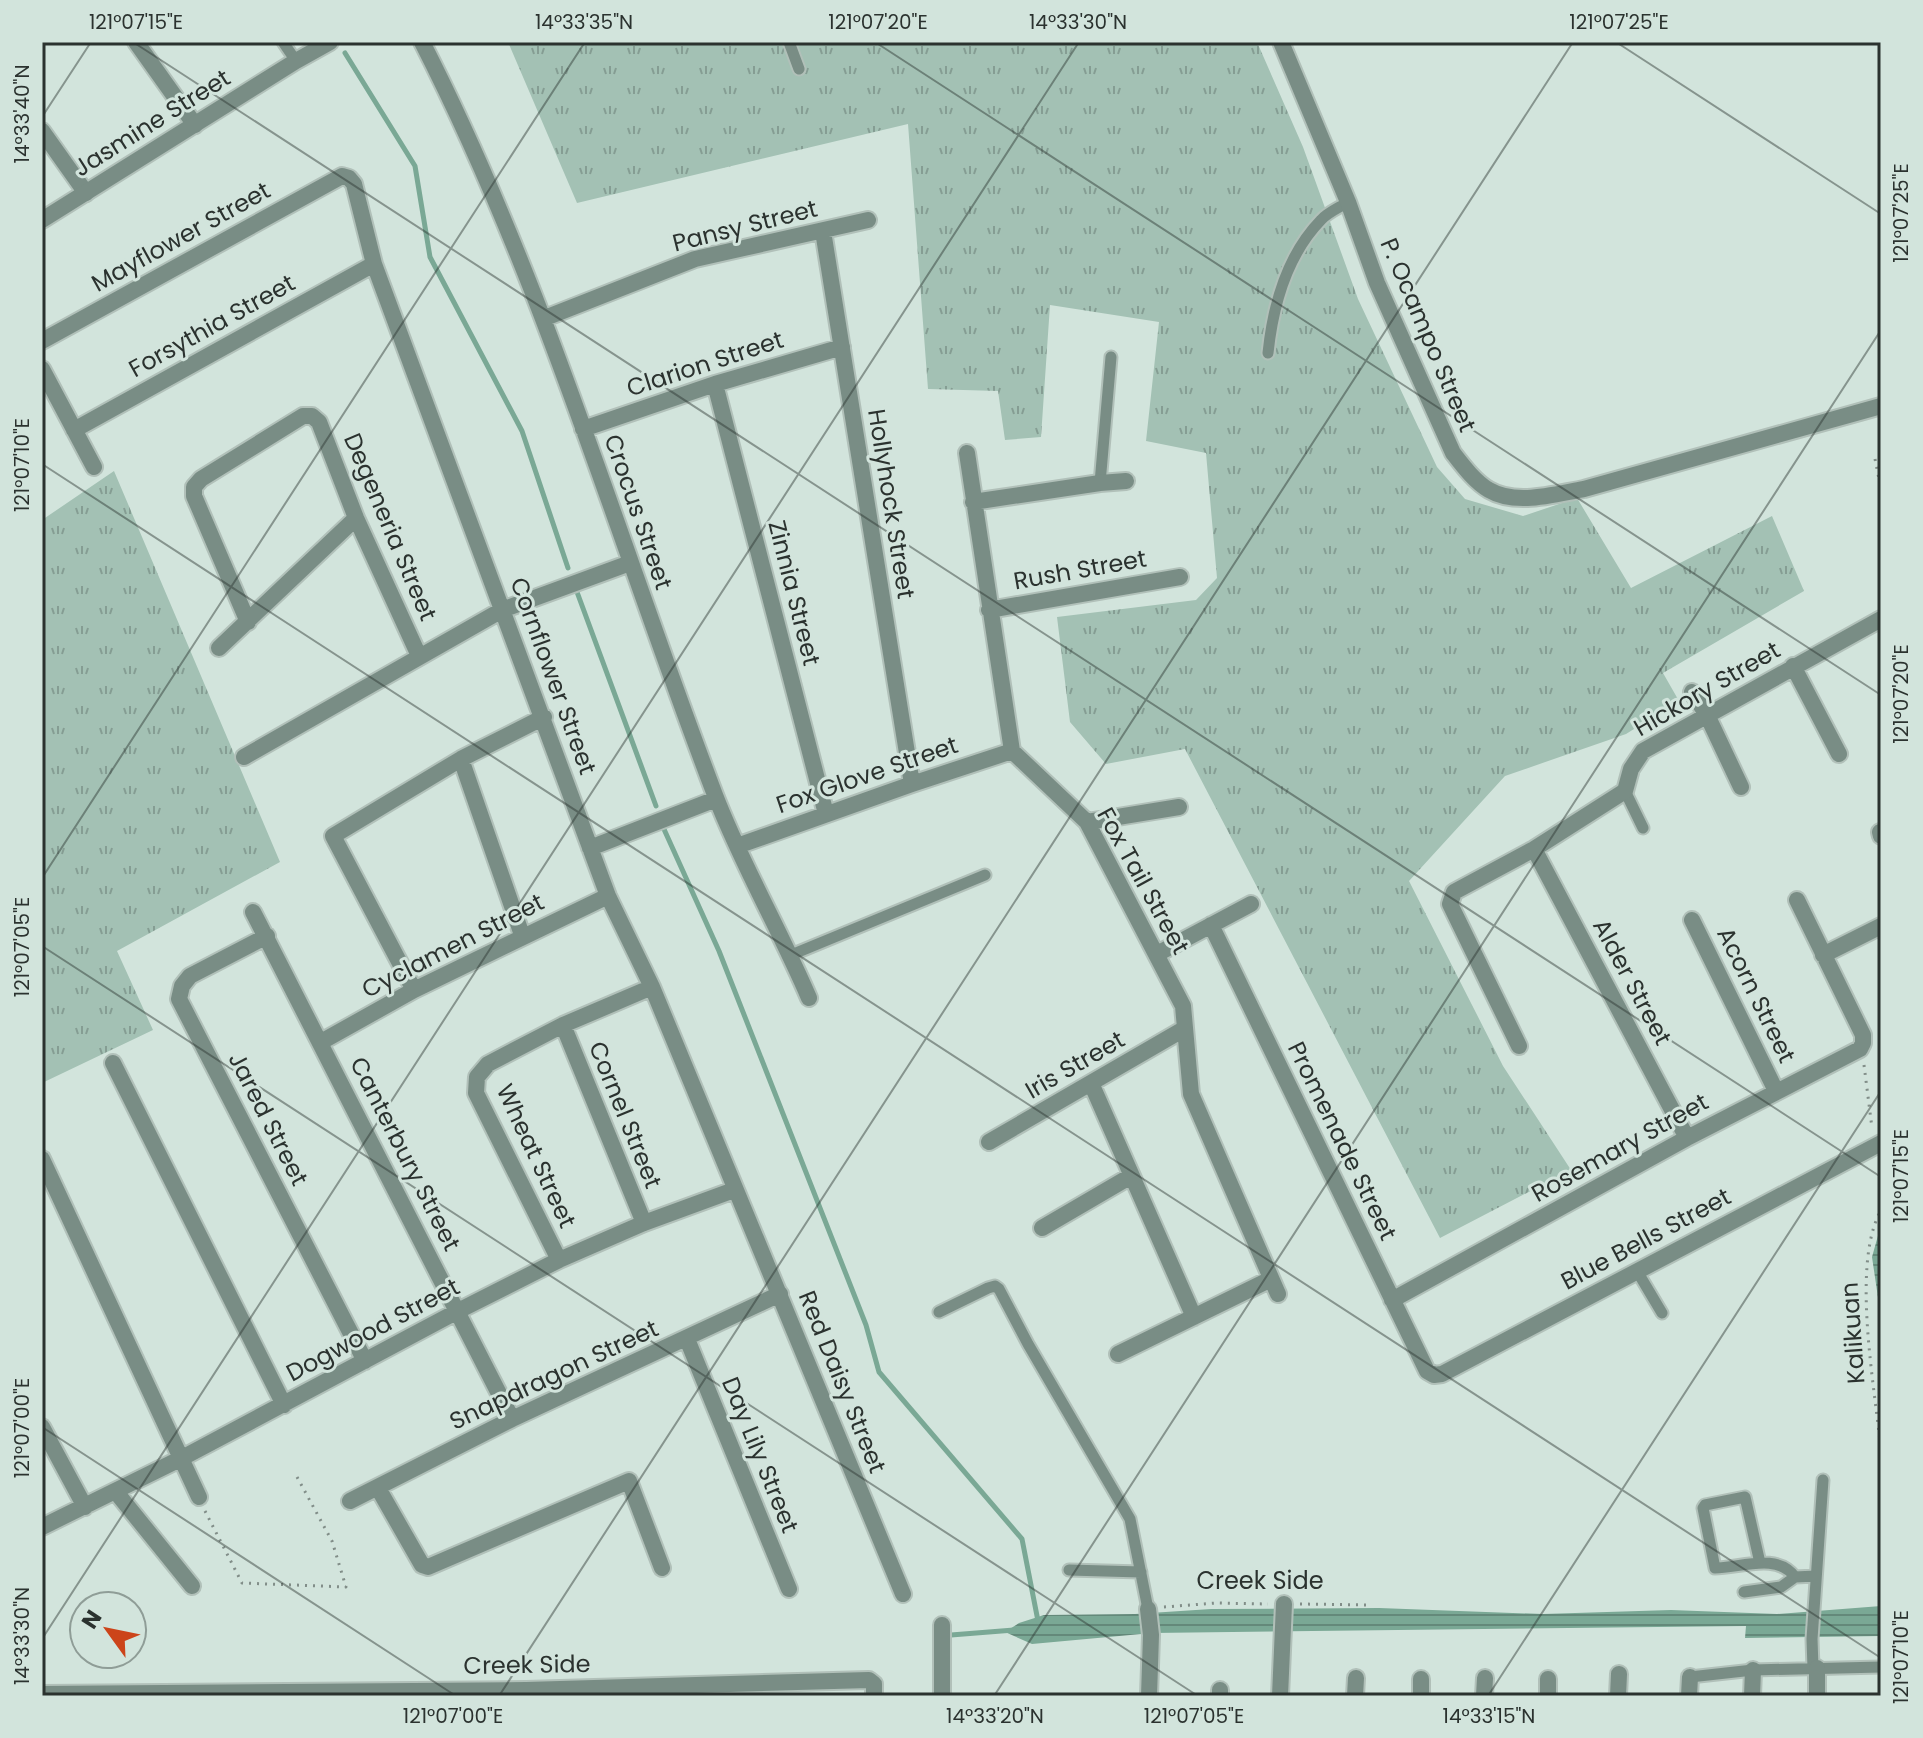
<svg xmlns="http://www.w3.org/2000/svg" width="1923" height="1738" viewBox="0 0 1923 1738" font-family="Poppins,sans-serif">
  <defs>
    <pattern id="grass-tufts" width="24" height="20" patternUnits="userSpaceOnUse" patternTransform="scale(2)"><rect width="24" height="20" fill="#a3c1b4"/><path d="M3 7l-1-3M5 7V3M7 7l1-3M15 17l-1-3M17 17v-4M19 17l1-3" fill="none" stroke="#859d93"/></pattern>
    <pattern id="water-rules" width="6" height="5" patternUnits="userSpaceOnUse" patternTransform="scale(2)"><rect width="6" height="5" fill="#7aa895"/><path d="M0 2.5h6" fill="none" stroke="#64897a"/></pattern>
  </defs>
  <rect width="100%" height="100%" fill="#d2e4dc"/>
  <!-- grass -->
  <path fill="url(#grass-tufts)" d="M508,42h749l46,105 55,152 79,168 28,32 58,17 54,-18 54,90 141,-72 32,75 -141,82 16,28 -53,33 -121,42 -96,105 94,185 68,104 -131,68 -255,-489 -79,15 -36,-42 -13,-105 139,-17 21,-22 -11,-125 -60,-12 13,-119 -109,-17 -9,132 -36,3 -7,-49 -70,-2 -20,-265 -331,79z
    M114,471l166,391 -163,89 36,79 -111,53v-563z"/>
  <!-- water -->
  <path fill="url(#water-rules)" d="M1881,1225v93l-9,-61z
    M1881,1606v30l-136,2 1,-12 -594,7 -120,11 -27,-12 14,-9 25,-8 91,-1 76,-5 168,-1 164,6 128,-4 106,4z"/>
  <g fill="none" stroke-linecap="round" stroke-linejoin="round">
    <!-- stream -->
    <path stroke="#7aa895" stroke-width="5" d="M345,53l70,113 15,91 92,174 46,137
      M577,592l79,214
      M663,827l56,124 147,374 13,47 143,167 16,82
      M951,1635l63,-5"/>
    <!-- service casing -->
    <g stroke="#b1c0b9" stroke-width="15">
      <path id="service" d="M283,42l13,19
        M789,42l10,27
        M1268,353c5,-48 19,-98 53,-133 7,-8 18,-12 27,-18
        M1100,483l11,-126
        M1625,791l18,37
        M791,955l194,-80
        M1637,1271l25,42
        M939,1312l49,-24 7,-2 4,3 29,55 102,175 18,90
        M1760,1563l-15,-66 -40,8 -2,3 12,60c25,0 62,-16 80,9l21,-1
        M1069,1570l72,2
        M1744,1592l37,-5 14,-10
        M1813,1668l-1,-29 11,-159
        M1690,1677l63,-7 128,-3"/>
    </g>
    <!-- minor casing -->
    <g stroke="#b1c0b9" stroke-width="20">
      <path id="minor" d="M136,42l59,83
        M422,42c123,241 197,502 293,753 27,70 65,135 94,203
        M42,131l44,62
        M823,231l89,553
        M545,318l150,-59 173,-39
        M42,341l300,-165 7,2 5,6 20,80 234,632 44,91 251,607
        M42,369l52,98
        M715,384l111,430
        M583,429l132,-45 127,-37
        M74,430l300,-166
        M967,453l45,298 75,71 96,184 8,88 87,200
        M973,502l127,-19 26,-2
        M989,610l191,-33
        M248,622l-54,-126v-9l7,-8 102,-63h9l7,6 37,96 63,138
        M219,648l137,-130
        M1793,666l46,88
        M1692,692l15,23 34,72
        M244,757l258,-147 128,-47
        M461,759l61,176
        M1087,822l92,-15
        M1880,832l1,4
        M737,846l175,-62 100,-33
        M590,848l126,-49
        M1534,849l153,289
        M253,912l259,507
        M1692,920l84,171
        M1211,925l216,446 7,4 8,-1 439,-231
        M267,936l-77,40 -8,10 -3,13 186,362
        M1157,954l94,-50
        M1823,955l58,-29
        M414,990l-81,-154 128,-77 83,-42
        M563,1025l81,198
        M321,1042l93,-52 194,-94
        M1519,1046l-69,-142 4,-12 80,-43 91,-58 6,-22 12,-18 238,-132
        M113,1063l171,342
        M1091,1083l103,234
        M989,1142l195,-113
        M42,1159l157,338
        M1042,1228l89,-52
        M559,1260l-83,-167 1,-16 11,-13 75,-39 89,-38
        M1392,1300l295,-162 173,-89 3,-6v-8l-66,-135
        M687,1339l102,250
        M1118,1354l153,-75
        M42,1427l43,80
        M378,1488l44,77 6,2 201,-86 33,87
        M116,1492l76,94
        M350,1501l162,-82 268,-125
        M42,1527l140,-69 276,-147 101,-51 85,-37 90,-33
        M1148,1609l3,26 -2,61
        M942,1625v71
        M1817,1668v28
        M42,1694l484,-4 343,-10 5,4v12
        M1220,1696v-6
        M1280,1696l4,-92
        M1355,1696l1,-18
        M1421,1696v-17
        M1484,1696l1,-18
        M1548,1696v-17
        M1618,1696l1,-22
        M1689,1696l1,-19
        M1752,1696l1,-26"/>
    </g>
    <!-- tertiary casing -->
    <g stroke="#b1c0b9" stroke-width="20">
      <path id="tertiary" d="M1281,42l67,160 29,81 76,170c10,13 22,29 36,37 27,16 66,4 95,-1l297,-83
        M42,220l254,-159 34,-19"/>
    </g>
    <!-- path -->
    <path stroke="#818d88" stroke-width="3" stroke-dasharray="2 6" stroke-linecap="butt" d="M1875,459l6,30
      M1864,1065l8,63
      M1879,1214c-27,55 -4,174 2,237
      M205,1511l37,72 104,4 -14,-46 -35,-64
      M1300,1604l71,1
      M1164,1607l52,-4 52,1"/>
    <!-- service -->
    <use href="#service" stroke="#798d85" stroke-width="11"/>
    <!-- minor -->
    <use href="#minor" stroke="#798d85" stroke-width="16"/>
    <!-- tertiary -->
    <use href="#tertiary" stroke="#798d85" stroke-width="16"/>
  </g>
  <!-- ticks -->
  <path fill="none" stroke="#2b322f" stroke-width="2" stroke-opacity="0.45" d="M133,42l1748,1135M875,42l1006,653M1616,42l265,172M42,117l49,-75M42,464l1839,1194M42,878l543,-836M42,946l1156,750M42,1427l414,269M42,1639l1037,-1597M499,1696l1074,-1654M994,1696l887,-1366M1488,1696l393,-605"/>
  <g text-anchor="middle" stroke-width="6" stroke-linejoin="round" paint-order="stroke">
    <!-- street labels -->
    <g font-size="24" fill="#2b322f" stroke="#d2e4dc">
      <text transform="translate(152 123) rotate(-32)" y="8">Jasmine Street</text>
      <text transform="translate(745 226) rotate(-14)" y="8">Pansy Street</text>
      <text transform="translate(181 237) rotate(-29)" y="8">Mayflower Street</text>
      <text transform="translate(212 326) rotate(-29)" y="8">Forsythia Street</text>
      <text transform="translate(1428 335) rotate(67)" y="8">P. Ocampo Street</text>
      <text transform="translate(705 364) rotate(-18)" y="8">Clarion Street</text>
      <text transform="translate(891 504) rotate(81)" y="8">Hollyhock Street</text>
      <text transform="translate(638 512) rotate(71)" y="8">Crocus Street</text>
      <text transform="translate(390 527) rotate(67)" y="8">Degeneria Street</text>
      <text transform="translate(1080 570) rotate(-10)" y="8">Rush Street</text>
      <text transform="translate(794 593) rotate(76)" y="8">Zinnia Street</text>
      <text transform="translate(553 676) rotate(70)" y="8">Cornflower Street</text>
      <text transform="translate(1707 689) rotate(-30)" y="8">Hickory Street</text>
      <text transform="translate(867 775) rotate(-19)" y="8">Fox Glove Street</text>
      <text transform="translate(1143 881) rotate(61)" y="8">Fox Tail Street</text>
      <text transform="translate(453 946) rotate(-27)" y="8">Cyclamen Street</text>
      <text transform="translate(1632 982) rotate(62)" y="8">Alder Street</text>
      <text transform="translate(1756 995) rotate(64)" y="8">Acorn Street</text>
      <text transform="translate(1075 1065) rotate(-30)" y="8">Iris Street</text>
      <text transform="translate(625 1115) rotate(68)" y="8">Cornel Street</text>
      <text transform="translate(268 1119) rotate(63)" y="8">Jared Street</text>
      <text transform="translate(1342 1141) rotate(64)" y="8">Promenade Street</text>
      <text transform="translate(1620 1148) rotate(-29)" y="8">Rosemary Street</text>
      <text transform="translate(405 1154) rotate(63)" y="8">Canterbury Street</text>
      <text transform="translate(536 1156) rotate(65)" y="8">Wheat Street</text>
      <text transform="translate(1646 1239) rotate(-28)" y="8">Blue Bells Street</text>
      <text transform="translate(373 1330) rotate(-28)" y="8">Dogwood Street</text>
      <text transform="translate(1853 1333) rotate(-94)" y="8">Kalikuan</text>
      <text transform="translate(554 1375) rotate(-25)" y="8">Snapdragon Street</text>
      <text transform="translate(842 1382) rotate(68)" y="8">Red Daisy Street</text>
      <text transform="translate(760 1455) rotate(68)" y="8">Day Lily Street</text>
      <text x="1260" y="1589">Creek Side</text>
      <text transform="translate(527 1665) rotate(-1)" y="8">Creek Side</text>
    </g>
  </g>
  <!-- border -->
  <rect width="1923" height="1738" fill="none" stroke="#d2e4dc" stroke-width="88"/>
  <!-- north arrow -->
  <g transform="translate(108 1630) rotate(303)"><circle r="38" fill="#d2e4dc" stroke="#8f9d97" stroke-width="2"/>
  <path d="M0-6L14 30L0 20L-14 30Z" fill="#cc441a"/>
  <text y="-12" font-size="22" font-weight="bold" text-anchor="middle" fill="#2b322f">N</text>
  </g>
  <rect x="44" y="44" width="1835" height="1650" fill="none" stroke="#2b322f" stroke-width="3"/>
  <g font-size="20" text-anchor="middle" fill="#2b322f">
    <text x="136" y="29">121°07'15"E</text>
    <text x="584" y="29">14°33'35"N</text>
    <text x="878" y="29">121°07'20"E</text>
    <text x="1078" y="29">14°33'30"N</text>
    <text x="1619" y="29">121°07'25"E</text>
    <text transform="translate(22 114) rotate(-90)" y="7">14°33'40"N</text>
    <text transform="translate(1901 213) rotate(-90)" y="7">121°07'25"E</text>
    <text transform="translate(22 465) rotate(-90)" y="7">121°07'10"E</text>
    <text transform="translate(1901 694) rotate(-90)" y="7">121°07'20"E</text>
    <text transform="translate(22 947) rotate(-90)" y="7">121°07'05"E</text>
    <text transform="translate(1901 1176) rotate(-90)" y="7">121°07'15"E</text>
    <text transform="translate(22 1428) rotate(-90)" y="7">121°07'00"E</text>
    <text transform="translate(22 1636) rotate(-90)" y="7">14°33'30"N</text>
    <text transform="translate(1901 1657) rotate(-90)" y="7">121°07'10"E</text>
    <text x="453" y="1723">121°07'00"E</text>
    <text x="995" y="1723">14°33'20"N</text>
    <text x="1194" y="1723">121°07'05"E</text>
    <text x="1489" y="1723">14°33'15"N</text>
  </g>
</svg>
